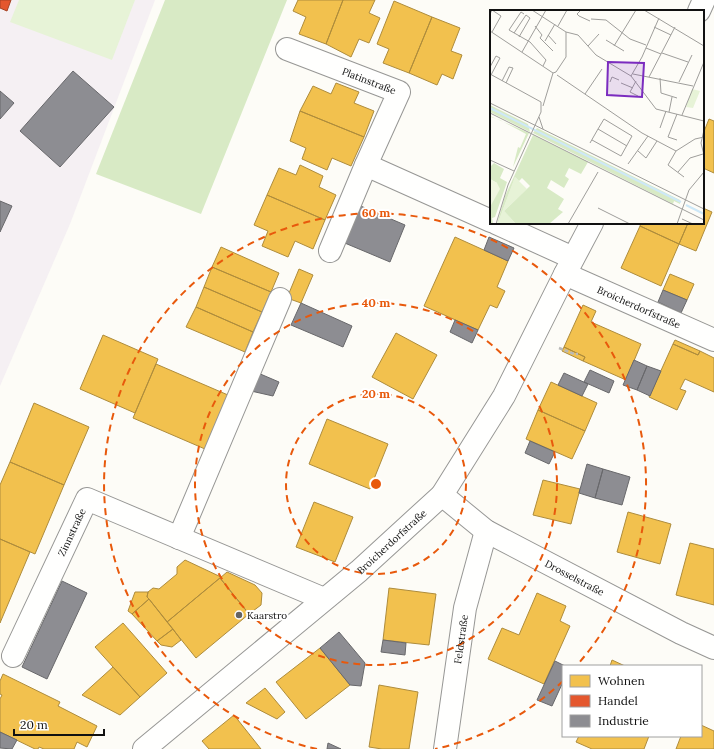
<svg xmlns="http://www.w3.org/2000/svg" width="714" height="749" viewBox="0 0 714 749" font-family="Lora,serif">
  <rect width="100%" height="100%" fill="#fdfcf7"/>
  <!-- industrial -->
  <path fill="#f5f0f3" d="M0,0h155l-85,224 -70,162z"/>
  <!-- green -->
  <path fill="#e7f3d7" d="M19,0h116l-23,60 -102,-38z"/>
  <!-- forest -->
  <path fill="#d8eac5" d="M165,0h122l-86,214 -105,-40z"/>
  <!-- homes -->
  <path fill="#f2c14e" stroke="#ae8c3c" d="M298,0h45l-17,44 -27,-10 7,-17 -13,-6z
    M343,0h32l-6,13 11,5 -11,25 -10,-4 -8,18 -25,-13z
    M394,1l38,16 -23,56 -26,-10 6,-14 -12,-5z
    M432,17l28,11 -9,23 11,4 -9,24 -11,-5 -5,11 -28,-12z
    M336,83l23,9 -5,11 20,8 -10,26 -64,-26 13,-25 18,8z
    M300,111l64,26 -13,29 -19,-8 -5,12 -25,-11 4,-11 -16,-7z
    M709,119l5,2v52l-11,-5v-34z
    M300,165l23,11 -4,11 17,8 -11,25 -58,-25 12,-27 17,7z
    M267,195l58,25 -12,29 -18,-8 -7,16 -26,-11 6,-15 -14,-6z
    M703,208l9,4 -16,39 -17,-7 9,-21h15z
    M641,223h47l-9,21 -39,-18z
    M640,226l39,18 -18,42 -40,-18z
    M455,237l53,24 -11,26 8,4 -8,17 -7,-3 -12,25 -54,-24z
    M221,247l58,26 -8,19 -59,-25z
    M212,267l59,25 -9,20 -58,-25z
    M299,269l14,6 -12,28 -14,-5z
    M670,274l24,10 -7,16 -24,-10z
    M204,287l58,25 -9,20 -57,-25z
    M583,305l13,6 -5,11 50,22 -15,36 -43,-19 2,-4 -21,-10z
    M196,307l57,25 -8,20 -59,-25z
    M396,333l41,22 -24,44 -41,-22z
    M103,335l55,24 -23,54 -55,-24z
    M675,340l25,11 -2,4 -25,-11z
    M673,344l25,11 2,-4 14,7v34l-29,-13 -5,10 6,2 -9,19 -28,-13z
    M564,347l21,10 -2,4 -21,-10z
    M156,364l72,31 -23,54 -72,-31z
    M551,382l46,21 -12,28 -47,-21z
    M34,403l55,24 -25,58 -54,-23z
    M538,410l47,21 -13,28 -46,-20z
    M327,419l61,25 -18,45 -61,-25z
    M10,462l54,23 -29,69 -35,-15v-54z
    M543,480l37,9 -9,35 -38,-9z
    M314,502l39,15 -18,45 -39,-15z
    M628,512l43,12 -11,40 -43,-12z
    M0,539l30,13 -30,71z
    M690,543l24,6v56l-38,-10z
    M185,560l36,17 -54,45 -18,-23 -2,-2 1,-5 5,-4 6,1 18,-15v-7z
    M227,572l28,13 7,8 -1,12 -12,9 -29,-36z
    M220,578l29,36 -53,44 -29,-36z
    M389,588l47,6 -7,51 -46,-5z
    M135,592h13l-1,5 2,2 -17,15 -4,-3z
    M537,593l29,13 -6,15 10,5 -26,58 -56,-25 14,-31 17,7z
    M149,599l24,30 -16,12 -25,-27z
    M123,623l44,50 -27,24 -45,-50z
    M173,629l8,11 -9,7 -11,-2 -4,-4z
    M320,648l30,37 -44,34 -30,-37z
    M612,660l13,6h-15z
    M113,667l27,30 -20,18 -38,-20z
    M3,674l57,28 -2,4 39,20 -10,21 -10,-5 -3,7h-30l-5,-2 -1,2h-3l-35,-17v-33l2,-4 -2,-1v-13z
    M379,685l39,7 -9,57h-27l-13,-2z
    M265,688l20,24 -8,7 -31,-16z
    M234,715l27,34h-52l-7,-8z
    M701,725l13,6v18h-38l5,-13h20z
    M579,736h70l-5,13h-52l-16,-7z"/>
  <!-- shops -->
  <path fill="#e4572e" stroke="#a54225" d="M0,0h11l-4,11 -7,-3z"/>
  <!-- industry -->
  <path fill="#8d8d92" stroke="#68686b" d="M73,71l41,36 -54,60 -40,-36z
    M0,91l14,12 -14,16z
    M0,201l12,5 -12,26z
    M356,204l49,21 -15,37 -50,-21z
    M489,237l25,11 -6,13 -24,-11z
    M663,290l24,10 -6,13 -23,-11z
    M301,303l51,23 -9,21 -52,-22z
    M455,320l23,10 -6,13 -22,-11z
    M634,360l13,6 -10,24 -14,-5z
    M647,366l14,5 -11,25 -13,-6z
    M590,370l24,11 -5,12 -25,-11z
    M258,373l21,9 -6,14 -22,-5z
    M564,373l24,11 -6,12 -24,-11z
    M530,441l25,11 -6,12 -24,-11z
    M587,464l16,5 -8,29 -16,-5z
    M603,469l27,8 -8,28 -27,-7z
    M62,581l25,12 -40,86 -25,-12z
    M339,632l26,31 -4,23 -11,-1 -30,-37z
    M383,640l23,3 -1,12 -24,-3z
    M555,661l10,5h-2v16l-11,24 -15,-6z
    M0,732l17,8 -5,9 -12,-1z
    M328,743l13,6h-14z"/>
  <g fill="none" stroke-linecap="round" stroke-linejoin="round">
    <!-- minor casing -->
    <g stroke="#979795" stroke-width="24">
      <g id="minor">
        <path d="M699,11l5,-11"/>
        <path id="s1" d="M287,49l112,43 -33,73 -36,86"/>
        <path d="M366,165l125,56"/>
        <path d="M496,223l77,35"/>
        <path id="s2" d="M565,274l149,66"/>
        <path id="s3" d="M442,495l44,36 195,102 33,15"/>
        <path d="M179,538l101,-239"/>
        <path id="s4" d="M13,656l74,-157 237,100"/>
        <path id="s5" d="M144,749l215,-178 83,-76 62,-99 61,-122 27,-51"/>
        <path id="s6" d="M445,749l20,-141 21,-77"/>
      </g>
    </g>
    <!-- path -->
    <path stroke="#b9b9b8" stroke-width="2.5" stroke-dasharray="4 2" stroke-linecap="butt" d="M559,348l15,6h4"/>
    <!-- minor -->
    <use href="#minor" stroke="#fffffe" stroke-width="22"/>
  </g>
  <!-- distance rings -->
  <g fill="none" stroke="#e8590c" stroke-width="2" stroke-dasharray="7 5">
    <circle cx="376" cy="484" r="90"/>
    <circle cx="376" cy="484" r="181"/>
    <path d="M563 681A271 271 0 0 1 435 749M317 749A271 271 0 1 1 577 665"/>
  </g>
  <!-- markers -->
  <circle fill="#646362" stroke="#fff" stroke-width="1.5" cx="239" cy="615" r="4"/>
  <g text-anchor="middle" stroke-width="4" stroke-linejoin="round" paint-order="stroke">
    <!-- street labels -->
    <g font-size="10" fill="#111" stroke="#fff">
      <text dy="4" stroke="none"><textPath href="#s1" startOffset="88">Platinstraße</textPath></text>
      <text dy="4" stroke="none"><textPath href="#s2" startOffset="81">Broicherdorfstraße</textPath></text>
      <text dy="4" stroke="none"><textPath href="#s4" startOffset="137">Zinnstraße</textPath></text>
      <text dy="4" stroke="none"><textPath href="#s5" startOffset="323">Broicherdorfstraße</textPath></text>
      <text dy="4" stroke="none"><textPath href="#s3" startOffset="157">Drosselstraße</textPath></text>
      <text dy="4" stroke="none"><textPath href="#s6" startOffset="111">Feldstraße</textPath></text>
    </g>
    <!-- poi labels -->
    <g font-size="10" fill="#111" stroke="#fff" text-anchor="start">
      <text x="247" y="619">Kaarstro</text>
    </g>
  </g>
  <!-- overview -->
  <g transform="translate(490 10)">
    <rect width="214" height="214" fill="#fdfcf7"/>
    <path d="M202,79l8,2 -7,17 -7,-1zM25,167l12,12 -23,22 12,13 -18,-1z" fill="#e7f3d7"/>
    <path d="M0,95l38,19 2,8 -40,-20zM0,106l39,17 -16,34 5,-20 2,1 6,-14 -26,-14 -9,-3 -1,2zM47,118l143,72v4l-6,-3 -1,3 -140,-71zM43,125l55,27 -7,12 -12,-6 -4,8 4,3 -5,9 -13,-8 -4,8 17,11 -6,10 5,3 -14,12h-33l-12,-13 26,-25 -8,-8 -3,3 -4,-4 -17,46 4,1h-5l8,-28zM4,153l10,6 -4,9 7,4 -12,35 -3,1 1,6 -3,-1v-16l7,-24 -7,-4v-12z" fill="#d8eac5"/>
    <path d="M0,169l7,4 3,6 -10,18z" fill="#f0f6e1"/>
    <path fill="none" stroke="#cde8f7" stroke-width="2" d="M0,98l191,94M196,195l18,9"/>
    <path fill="none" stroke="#9f9e9b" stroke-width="1" d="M42,0l34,22 12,3 18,20 35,21 25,33 48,12M91,0l-4,4 2,2 11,5M154,0l60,36M0,4l2,-4 9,6 -9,16M34,4l-3,-2 -12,18 21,12 16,18 -3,6M101,9l15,1 24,19 16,6M45,16l7,9 -2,3 13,13M68,16l9,-16M164,17l17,8M0,21l63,42M24,23l12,-18M58,25l8,9M29,27l11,-19 -4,-3M116,30l18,11M55,31l10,-17M98,36l11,-12M124,36l22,-36M156,38l15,6M32,42l24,-42M172,43l26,9M0,57l6,-11 4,2 -9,17M0,64l51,28M143,64l60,12M67,65l85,58 34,18M141,66l11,-19 17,-39M159,67l26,-50M170,68l1,15 16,5M12,71l7,-14 4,1 -7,15M146,71l-6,11 8,4M120,72l2,-5 7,3M189,72l13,-27M131,73l12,5M95,84l17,-25M0,93l214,106M53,96l10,-33 3,-1 10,-15v-25M179,102l3,-15M0,103l214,107M192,105l22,-53M49,107l4,12M170,118l6,-17M108,119l29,17M187,130l-9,-3 9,-23M100,133l8,-14 6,-10 28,17 -11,20 -29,-16M148,141l8,7 11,-17M186,141l-8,14 16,12M186,141l19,-12 9,-2M214,145l-3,-12 3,-13M0,150l24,11M138,154l20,-28M188,162l12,-14 13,-4M108,198l32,16M192,209l11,5M6,214l12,-39 33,-73v-10M78,214l30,-52M187,214l12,-34 15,-18"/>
    <path fill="#7b2cbf" fill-opacity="0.15" stroke="#7b2cbf" stroke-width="2" d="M118,52l36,1 -2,34 -35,-2z"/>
    <rect width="214" height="214" fill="none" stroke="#111" stroke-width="2"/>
  </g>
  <circle cx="376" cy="484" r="6" fill="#e8590c" stroke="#fff" stroke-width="2"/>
  <g font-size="12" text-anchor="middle" font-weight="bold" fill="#e8590c" stroke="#fff" stroke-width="4" stroke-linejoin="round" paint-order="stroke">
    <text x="376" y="217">60 m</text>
    <text x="376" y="307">40 m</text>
    <text x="376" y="398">20 m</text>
  </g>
  <!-- legend -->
  <rect x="562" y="665" width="140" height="72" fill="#ffffff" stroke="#a0a0a0"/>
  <rect x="570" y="675" width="20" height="12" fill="#f2c14e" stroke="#a0a0a0"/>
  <text x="598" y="685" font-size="12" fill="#111111">Wohnen</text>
  <rect x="570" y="695" width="20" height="12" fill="#e4572e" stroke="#a0a0a0"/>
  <text x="598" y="705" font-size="12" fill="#111111">Handel</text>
  <rect x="570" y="715" width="20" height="12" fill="#8d8d92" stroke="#a0a0a0"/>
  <text x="598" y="725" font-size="12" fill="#111111">Industrie</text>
  <!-- scale -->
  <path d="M14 729v6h90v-6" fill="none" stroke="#111111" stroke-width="2"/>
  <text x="20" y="729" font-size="12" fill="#111111" stroke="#ffffff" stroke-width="3" paint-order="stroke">20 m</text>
</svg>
